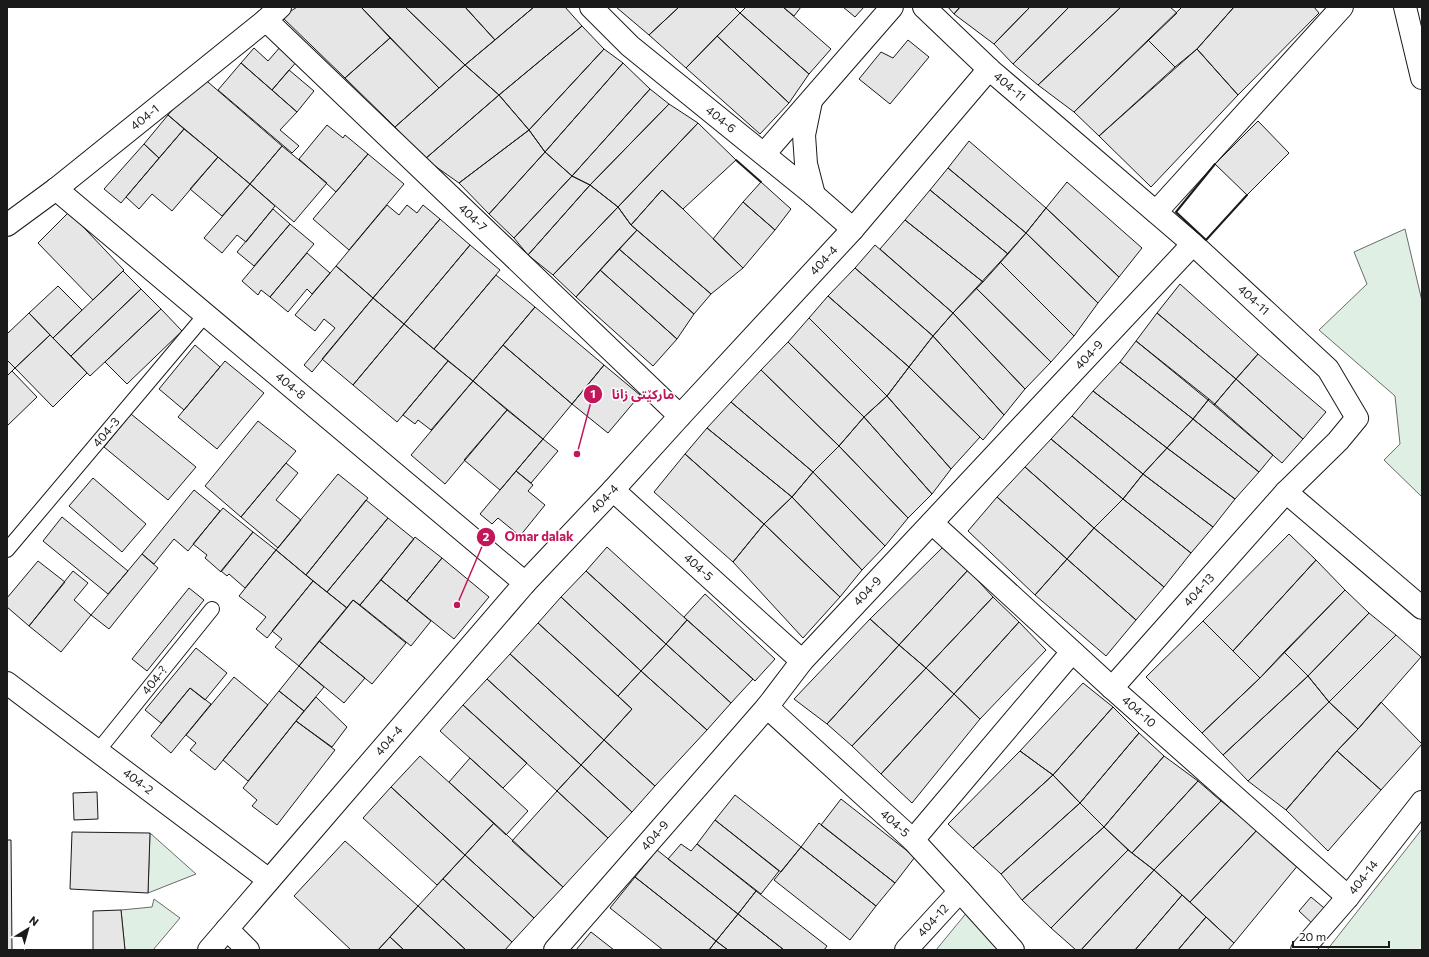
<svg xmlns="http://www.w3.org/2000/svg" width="1429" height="957" viewBox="0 0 1429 957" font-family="Commissioner,'Noto Sans Arabic',sans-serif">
  <rect width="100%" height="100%" fill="#fff"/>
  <!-- green -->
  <path fill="#e0efe3" stroke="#6a6a6a" d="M1405,229l17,72v196l-38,-37 16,-16 -5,-48 -76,-66 48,-46 -13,-32z
    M1422,829v121h-95z
    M150,833l46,41 -48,19z
    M154,899l26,19 -27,32h-28l-4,-40 31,-3z
    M968,911l41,39h-73z"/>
  <!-- building -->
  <path fill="#e6e6e6" stroke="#1a1a1a" d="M297,7h64l29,31 -45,40 -63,-61z
    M361,7h44l60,58 -26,23z
    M405,7h60l30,33 -30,25z
    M465,7h69l-39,33z
    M534,7h31l17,19 -83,69 -34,-30z
    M616,7h63l-30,28z
    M679,7h55l6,6 -54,55 -37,-33z
    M746,7h37l48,42 -22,25 -69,-61z
    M783,7h18l-7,9z
    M843,7h21l-9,10z
    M948,7h12l-6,7z
    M960,7h70l-36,37 -40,-30z
    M1030,7h39l-56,57 -19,-20z
    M1069,7h52l-83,78 -25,-21z
    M1121,7h49l7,6 -103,99 -36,-27z
    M1182,7h52l-37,42 -22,18 -27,-27z
    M1234,7h80l5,6 -81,82 -41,-46z
    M740,13l69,61 -20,29 -72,-67z
    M582,26l22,23 -75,81 -30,-35z
    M717,36l72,67 -29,31 -74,-66z
    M390,38l49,50 -44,39 -50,-49z
    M908,40l21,17 -39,47 -31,-25 22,-27 12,6z
    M1148,40l27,27 -76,69 -25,-24z
    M281,46l17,14 -26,30 -31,-27 13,-15 14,13z
    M604,49l19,14 -78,89 -16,-22z
    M1197,49l41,46 -87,92 -52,-51z
    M241,63l56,49 -17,18 19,16 -7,7 -74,-63z
    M623,63l27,26 -78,87 -27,-24z
    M465,65l34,30 -74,64 -30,-32z
    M289,70l25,21 -17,21 -25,-22z
    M201,76l81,70 -32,38 -82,-69z
    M650,89l19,15 -79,81 -18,-9z
    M499,95l30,35 -70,53 -34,-24z
    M669,104l29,19 -80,84 -28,-22z
    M168,115l16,14 -25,29 -15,-14z
    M1258,121l31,32 -42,42 -32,-31z
    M698,123l38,37 -53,49 -21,-19 -31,35 -13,-18z
    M327,125l16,13 2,-3 23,19 -32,38 -37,-33z
    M184,129l34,28 -46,54 -20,-17 -13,15 -13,-12z
    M529,130l16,22 -56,62 -30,-31z
    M969,141l77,67 -20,25 -78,-65z
    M144,144l15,14 -38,45 -17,-14z
    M282,146l45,37 -33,39 -44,-38z
    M545,152l27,24 -58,62 -25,-24z
    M368,154l36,30 -55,66 -36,-31z
    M218,157l32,27 -28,32 -32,-27z
    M948,168l78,65 -18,21 -78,-64z
    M572,176l18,9 -62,70 -14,-17z
    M761,182l30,27 -16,21 -32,-28z
    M1067,182l75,66 -23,29 -73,-69z
    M250,184l25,22 -29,36 -9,-7 -15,18 -18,-15z
    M590,185l28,22 -65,68 -25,-20z
    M662,190l21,19 60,59 -32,26 -80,-69z
    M930,190l78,64 -25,28 -78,-62z
    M743,202l32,28 -32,38 -30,-29z
    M387,205l12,10 8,-10 10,8 6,-8 17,14 -67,79 -37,-32z
    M618,207l13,18 6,5 -61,67 -23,-22z
    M1046,208l73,69 -21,26 -72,-70z
    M273,209l17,15 -36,42 -17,-14z
    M69,212l55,58 -31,30 -55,-57z
    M440,219l30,26 -66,79 -31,-26z
    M905,220l78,62 -30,31 -73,-64z
    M290,224l24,20 -44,53 -9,-7 -3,5 -16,-14z
    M637,230l74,64 -17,20 -75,-65z
    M1026,233l72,70 -24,33 -74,-74z
    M470,245l30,25 -66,79 -30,-25z
    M875,245l78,68 -20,23 -78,-68z
    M619,249l75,65 -17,25 -77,-69z
    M307,253l23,20 -18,21 -5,-5 -19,23 -18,-15z
    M1000,262l74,74 -23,26 -75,-74z
    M336,266l37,32 -61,74 -8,-7 31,-37 -11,-9 -9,12 -20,-16z
    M855,268l78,68 -24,31 -81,-71z
    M600,270l77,69 -24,27 -77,-69z
    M123,271l18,18 -70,67 -18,-18z
    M496,275l39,32 -62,74 -39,-32z
    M1180,284l78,70 -22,25 -79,-66z
    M58,286l24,24 -29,28 -24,-25z
    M976,288l75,74 -26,27 -72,-76z
    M141,289l20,20 -71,67 -19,-20z
    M828,296l81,71 -22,29 -78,-78z
    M373,298l31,26 -51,61 -31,-26z
    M535,307l69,58 -32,39 -69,-59z
    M161,309l21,22 -55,53 -22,-22z
    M29,313l21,22 -35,33 -8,-8v-26z
    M953,313l72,76 -21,26 -71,-79z
    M1157,313l79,66 -22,26 -78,-64z
    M809,318l78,78 -23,21 -76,-75z
    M404,324l44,37 -51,61 -44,-37z
    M50,335l37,38 -34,34 -38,-39z
    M933,336l71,79 -21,25 -74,-73z
    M1136,341l73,58 -16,20 -73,-57z
    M788,342l76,75 -25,29 -78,-76z
    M195,345l25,22 -36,43 -25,-21z
    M503,345l69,59 -29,35 -70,-58z
    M1258,354l68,58 -23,27 -67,-60z
    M7,360l8,8 -8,8z
    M225,361l39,32 -47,56 -39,-32z
    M448,361l25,20 -42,49 -13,-10 -3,4 -12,-9z
    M1120,362l73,57 -26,29 -74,-57z
    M604,365l36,30 -32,38 -36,-29z
    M909,367l71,70 -29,32 -64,-73z
    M761,370l78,76 -26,26 -82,-70z
    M12,371l25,26 -30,29v-50z
    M1236,379l67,60 -21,24 -68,-58z
    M473,381l34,29 -62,74 -34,-29z
    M1093,391l74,57 -24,26 -71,-58z
    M887,396l64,73 -19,25 -68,-77z
    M1209,399l64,56 -14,17 -66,-53z
    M731,402l82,70 -21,25 -85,-69z
    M507,410l36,29 -43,51 -36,-30z
    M131,414l65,53 -28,33 -64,-53z
    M1072,416l71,58 -20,25 -72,-60z
    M864,417l68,77 -24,24 -69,-72z
    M1193,419l66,53 -24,27 -68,-51z
    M258,421l38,30 -55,66 -36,-31z
    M707,428l85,69 -28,27 -79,-70z
    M543,439l15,12 -27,32 -15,-12z
    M1051,439l72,60 -29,29 -69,-61z
    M839,446l69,72 -23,28 -72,-74z
    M1167,448l68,51 -22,28 -70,-53z
    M685,454l79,70 -31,38 -79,-70z
    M286,463l12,10 -22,27 25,20 -23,28 -37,-31z
    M1025,467l69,61 -27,31 -70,-62z
    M516,471l17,14 -5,6 17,14 -25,31 -22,-18 -6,6 -12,-10z
    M813,472l72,74 -23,24 -70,-73z
    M338,474l30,24 -62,77 -30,-25z
    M1143,474l70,53 -22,26 -68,-54z
    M93,478l53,46 -24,28 -53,-46z
    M194,490l26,21 -32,40 -14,-12 -20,25 -12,-10z
    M792,497l70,73 -22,27 -76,-73z
    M997,497l70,62 -32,36 -67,-64z
    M1123,499l68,54 -27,34 -70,-59z
    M366,500l22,18 -61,74 -21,-17z
    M223,508l30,24 -32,40 -16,-14 2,-3 -14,-11z
    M62,517l66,54 -20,23 -65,-53z
    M388,518l26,21 -54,66 -7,-5 -6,8 -20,-16z
    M764,524l76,73 -37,41 -70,-76z
    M1094,528l70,59 -28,33 -69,-61z
    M253,532l23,18 -31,38 -16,-14 -2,2 -6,-5z
    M1289,534l27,26 -83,91 -30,-30z
    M415,537l27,21 -35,43 -26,-21z
    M607,547l80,73 -21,24 -80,-73z
    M943,547l25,23 -69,75 -29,-26z
    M276,550l37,31 -46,57 -11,-9 10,-12 -27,-21z
    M142,554l16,14 -49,61 -18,-14z
    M442,558l47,39 -35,42 -47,-38z
    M1067,559l69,61 -30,36 -71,-61z
    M1316,560l29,30 -85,88 -27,-27z
    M38,561l27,21 -36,44 -22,-19v-9z
    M968,570l25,27 -67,71 -27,-23z
    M73,571l15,12 -14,17 17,15 -30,37 -32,-26z
    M586,571l80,73 -25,27 -80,-74z
    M381,580l50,41 -20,25 -51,-41z
    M313,581l34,27 -48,58 -24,-19 7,-8 -10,-8z
    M189,588l15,12 -57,71 -15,-12z
    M1345,590l24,23 -61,63 -24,-24z
    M705,594l70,65 -20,22 -71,-64z
    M561,597l80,74 -23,25 -80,-73z
    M993,597l26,25 -65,72 -28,-26z
    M353,600l53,43 -34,41 -53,-43z
    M1369,613l27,22 -67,67 -21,-26z
    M870,619l29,26 -72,79 -33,-25z
    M687,620l66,59 -22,24 -65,-59z
    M1203,621l57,57 -58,55 -56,-56z
    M1019,622l27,28 -66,69 -26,-25z
    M538,623l94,86 -28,31 -94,-86z
    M1396,635l25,22 -63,72 -29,-27z
    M319,641l46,37 -21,25 -45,-37z
    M666,644l65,59 -24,27 -66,-59z
    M899,645l27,23 -74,78 -25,-22z
    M196,648l31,25 -22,27 -15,-12 -29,35 -16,-13z
    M1284,652l24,24 -85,79 -21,-22 58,-55z
    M510,654l94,86 -23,25 -94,-86z
    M299,666l25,21 -20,24 -25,-20z
    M926,668l28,26 -73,80 -29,-28z
    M641,671l66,59 -52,56 -51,-46 28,-31 -14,-13z
    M1308,676l21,26 -81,79 -25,-26z
    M234,677l34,28 -53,65 -25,-20 6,-7 -10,-8z
    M487,679l94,86 -24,26 -94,-86z
    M1083,683l30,24 -60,68 -33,-24z
    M190,688l21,16 -40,49 -20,-17z
    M279,691l25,20 -56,70 -25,-21z
    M954,694l26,25 -68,84 -31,-29z
    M316,697l31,30 -15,20 -36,-26z
    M1329,702l29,27 -21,22 -51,59 -38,-29z
    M1381,702l41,42 -41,46 -44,-39 21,-22z
    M463,705l64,58 -24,25 -63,-57z
    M1113,707l26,26 -59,70 -27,-28z
    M296,721l39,29 -58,75 -25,-19 5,-6 -14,-12z
    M1139,733l25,23 -60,71 -24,-24z
    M604,740l51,46 -23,26 -51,-47z
    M1020,751l33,24 -80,73 -25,-24z
    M1337,751l44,39 -53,61 -42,-41z
    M420,756l74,67 -29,32 -74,-68z
    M1164,756l34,25 -66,72 -28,-26z
    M470,758l58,53 -22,24 -57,-53z
    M581,765l51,47 -24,26 -51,-47z
    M1053,775l27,28 -79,71 -28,-26z
    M1198,781l23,20 -67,69 -22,-17z
    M391,787l74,68 -28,30 -74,-67z
    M557,791l51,47 -45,49 -51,-46z
    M97,792l1,27 -24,1 -1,-27z
    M735,795l66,52 -20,25 -66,-52z
    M841,799l74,58 -20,26 -74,-58z
    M1221,801l36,29 -67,72 -36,-32z
    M1080,803l24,24 -82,73 -21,-26z
    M715,820l64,51 -18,23 -64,-50z
    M494,823l69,64 -29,31 -69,-63z
    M819,823l76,60 -19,23 -75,-59z
    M1104,827l24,23 -77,78 -29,-28z
    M1257,830l42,34 -65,79 -44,-41z
    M72,832l78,1 -2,60 -78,-4z
    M7,840h4l1,110h-5z
    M345,841l73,65 -40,44h-27l-57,-54z
    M681,844l10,7 6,-7 59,47 -18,23 -70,-55z
    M801,847l75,59 -26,34 -76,-60z
    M657,850l81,64 -22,27 -81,-64z
    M1128,850l26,20 -73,80h-5l-25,-22z
    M465,855l69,63 -22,24 -69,-63z
    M1154,870l28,25 -47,55h-54z
    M635,877l81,64 -7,9h-46l-53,-42z
    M443,879l69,63 -7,8h-39l-48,-44z
    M756,891l71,55 -3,4h-40l-46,-36z
    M1182,895l24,22 -28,33h-43z
    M1311,897l18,15 -13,15 -17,-16z
    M418,906l48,44h-62l-14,-13z
    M121,910l4,40h-32v-39z
    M738,914l46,36h-56l-12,-9z
    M1206,917l28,26 -6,7h-50z
    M591,932l23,18h-38z
    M390,937l14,13h-26z
    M716,941l12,9h-19z"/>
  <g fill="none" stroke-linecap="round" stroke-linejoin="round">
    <!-- lane casing -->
    <g stroke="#1a1a1a" stroke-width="16">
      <g id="lane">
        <path id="s1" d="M7,550l199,-236"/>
        <path id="s2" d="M97,752l115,-143"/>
      </g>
    </g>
    <!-- street casing -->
    <g stroke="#1a1a1a" stroke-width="24">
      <g id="street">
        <path id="s3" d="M591,7l39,39 184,149 39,34"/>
        <path id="s4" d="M924,7l65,62 204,175 135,125 29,49 -19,23 -52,51 -174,196"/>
        <path id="s5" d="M266,20l414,396"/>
        <path d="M811,101l-7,34 2,29 8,31"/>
        <path d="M764,154l128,-147"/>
        <path id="s6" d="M56,189l469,394"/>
        <path d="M1156,212l186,-205"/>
        <path id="s7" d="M7,225l49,-36 210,-169 14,-13"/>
        <path id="s8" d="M613,490l189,171"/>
        <path d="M1286,492l136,116"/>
        <path id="s9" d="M932,523l180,165 236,209"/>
        <path id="s10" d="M7,683l262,197"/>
        <path id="s11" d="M767,707l146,133 47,51 53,59"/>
        <path d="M913,840l159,-188"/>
        <path d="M227,929l21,21"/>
        <path id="s12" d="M209,950l316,-367 88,-93 67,-74 173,-187 136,-160"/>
        <path id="s13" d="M555,950l212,-243 35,-46 391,-417"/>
        <path id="s14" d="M906,950l54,-59"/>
        <path id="s15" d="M1302,950l46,-53 74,-95"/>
      </g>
    </g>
    <!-- secondary casing -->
    <g stroke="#1a1a1a" stroke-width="24">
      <path id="secondary" d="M1405,7l17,71"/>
    </g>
    <!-- lane -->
    <use href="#lane" stroke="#fff" stroke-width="14"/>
    <!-- street -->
    <use href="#street" stroke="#fff" stroke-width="22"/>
    <!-- secondary -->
    <use href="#secondary" stroke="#fff" stroke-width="22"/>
    <!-- wall -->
    <path stroke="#1a1a1a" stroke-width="2" d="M736,160l25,22
      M1215,164l-39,48 30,28 41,-45"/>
  </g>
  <g text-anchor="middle" stroke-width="3" stroke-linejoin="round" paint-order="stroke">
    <!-- street labels -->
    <g font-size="12" fill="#1a1a1a" stroke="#fff">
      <text dy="4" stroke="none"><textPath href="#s4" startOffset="117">404-11</textPath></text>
      <text dy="4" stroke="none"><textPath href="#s7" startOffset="175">404-1</textPath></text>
      <text dy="4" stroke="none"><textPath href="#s3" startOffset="172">404-6</textPath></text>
      <text dy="4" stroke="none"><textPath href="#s5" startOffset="286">404-7</textPath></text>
      <text dy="4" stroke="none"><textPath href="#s12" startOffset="924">404-4</textPath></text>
      <text dy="4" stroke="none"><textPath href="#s4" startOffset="441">404-11</textPath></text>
      <text dy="4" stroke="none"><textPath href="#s13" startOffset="800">404-9</textPath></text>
      <text dy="4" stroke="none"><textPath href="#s6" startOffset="306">404-8</textPath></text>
      <text dy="4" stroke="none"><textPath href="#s1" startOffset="154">404-3</textPath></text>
      <text dy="4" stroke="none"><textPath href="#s12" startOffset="600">404-4</textPath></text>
      <text dy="4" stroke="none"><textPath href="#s8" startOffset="115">404-5</textPath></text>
      <text transform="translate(1199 590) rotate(-48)" y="4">404-13</text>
      <text dy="4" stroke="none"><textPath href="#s13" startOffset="476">404-9</textPath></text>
      <text dy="4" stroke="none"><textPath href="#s2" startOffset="92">404-?</textPath></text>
      <text dy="4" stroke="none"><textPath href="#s9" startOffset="280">404-10</textPath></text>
      <text dy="4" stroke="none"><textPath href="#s12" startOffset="276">404-4</textPath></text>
      <text dy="4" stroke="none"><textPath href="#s10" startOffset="164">404-2</textPath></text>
      <text dy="4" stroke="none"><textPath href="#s11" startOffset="173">404-5</textPath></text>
      <text dy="4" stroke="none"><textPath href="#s13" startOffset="152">404-9</textPath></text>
      <text dy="4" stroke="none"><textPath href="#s15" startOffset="95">404-14</textPath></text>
      <text dy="4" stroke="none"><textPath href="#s14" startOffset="40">404-12</textPath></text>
    </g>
  </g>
  <!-- callouts -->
  <path fill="none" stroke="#c2185b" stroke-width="1.5" d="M577 454L593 394M457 605L486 537"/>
  <g fill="#c2185b" stroke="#fff" stroke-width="1.5">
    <circle cx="577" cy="454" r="4"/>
    <circle cx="457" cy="605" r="4"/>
    <circle cx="593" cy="394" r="10"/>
    <circle cx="486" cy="537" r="10"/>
  </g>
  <g font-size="12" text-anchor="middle" font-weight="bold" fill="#fff">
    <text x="593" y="398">1</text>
    <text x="486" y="541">2</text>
  </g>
  <g font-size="13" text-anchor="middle" font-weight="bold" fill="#c2185b" stroke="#fff" stroke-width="3" stroke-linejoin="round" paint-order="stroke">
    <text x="643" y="399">مارکێتی زانا</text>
    <text x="539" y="541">Omar dalak</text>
  </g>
  <!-- border -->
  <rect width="1429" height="957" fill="none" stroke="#1a1a1a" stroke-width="16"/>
  <!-- north arrow -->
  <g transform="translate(28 929) rotate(37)" stroke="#ffffff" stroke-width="3" paint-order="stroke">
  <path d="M0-3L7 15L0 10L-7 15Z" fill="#1a1a1a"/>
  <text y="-6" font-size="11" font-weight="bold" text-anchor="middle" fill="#1a1a1a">N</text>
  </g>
  <!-- scale -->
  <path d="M1293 941v6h96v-6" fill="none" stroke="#1a1a1a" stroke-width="2"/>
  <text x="1299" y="941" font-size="12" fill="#1a1a1a" stroke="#ffffff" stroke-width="3" paint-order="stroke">20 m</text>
</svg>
